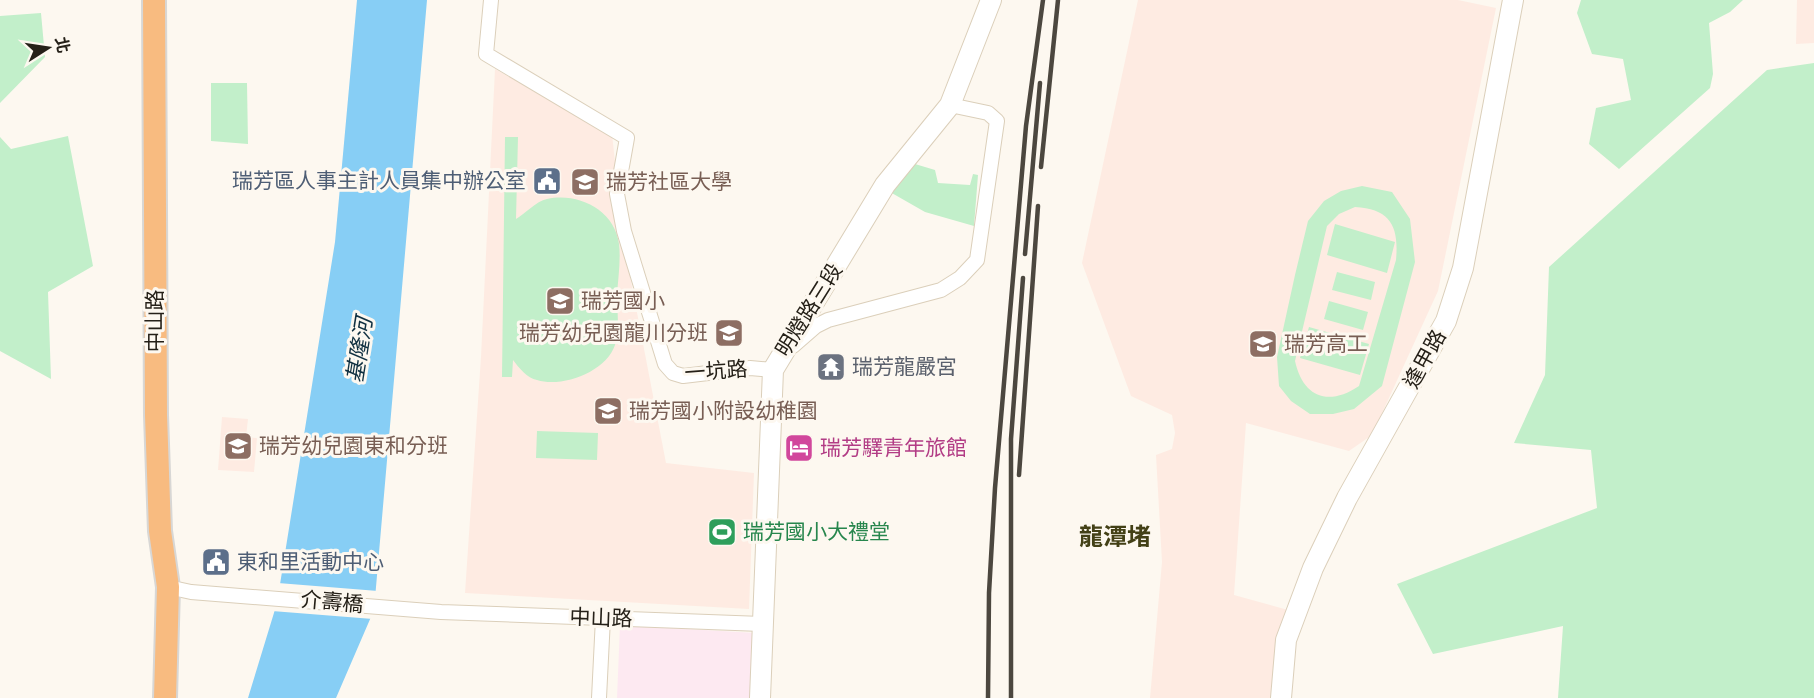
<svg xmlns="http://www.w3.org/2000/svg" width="1814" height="698" viewBox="0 0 1814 698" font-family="'Work Sans','Noto Sans TC',sans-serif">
  <rect width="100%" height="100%" fill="#fdf8f0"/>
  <!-- commercial -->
  <path fill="#fde9f1" d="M620,625l135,8 -2,65h-136z"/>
  <!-- education -->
  <path fill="#feebe2" d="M1138,0h320l38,8 -58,283 -66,144 -23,16 -103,-28 -12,172 54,15 -9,88h-129l12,-136 -6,-107 16,-6 3,-16 -3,-18 -41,-19 -49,-133z
    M1797,0h17v43l-18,1z
    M495,69l117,65 12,111 42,218 88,10 -5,136 -284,-16 16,-236z
    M222,417l26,2 -2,18 11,1 -3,34 -36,-2z"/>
  <!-- green -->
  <path fill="#c2efca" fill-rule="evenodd" d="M1581,0h162l-13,12 -21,11 4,51 -3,14 -91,81 -30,-25 7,-36 35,-8 -8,-41 -31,-5 -15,-41z
    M41,13l4,44 -45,46v-87z
    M1814,63v635h-256l5,-72 -130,28 -36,-70 200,-76 -6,-58 -77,-7 31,-68 4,-108 218,-197z
    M211,83h36l1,61 -37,-3z
    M68,136l25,130 -45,26 3,87 -51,-28v-214l11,12z
    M505,137h13l-2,82c9,-5 20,-18 31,-20 31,-7 68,11 72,45 2,16 -1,35 -2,51 0,14 3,36 -2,50 -9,27 -53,43 -78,35 -10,-2 -18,-12 -24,-20l-1,17h-10z
    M915,164l20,6 3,13 32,2 3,-11 5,1 -4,51 -49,-14 -35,-20z
    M1362,186l30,6 18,27 5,43 -33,124 -28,23 -21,5h-23l-19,-13 -12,-15 -2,-29 18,-82 13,-54 16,-20 17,-10zM1355,207c36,2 44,20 41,53l-37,126c-31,21 -56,11 -64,-25l32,-135 12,-12z
    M1335,224l60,18 -8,31 -60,-18z
    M1337,272l38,10 -4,18 -39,-10z
    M1329,301l39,11 -5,18 -39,-11z
    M1309,327l60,17 -9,31 -60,-17z
    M537,431l61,2 -1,27 -61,-2z"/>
  <!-- water -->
  <path fill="#87cef5" d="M357,0h70l-53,610 -38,88h-88l29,-95 58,-361z"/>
  <!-- pier -->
  <path fill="#fdf8f0" d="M278,583l100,8 -1,20 -4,8 -101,-8z"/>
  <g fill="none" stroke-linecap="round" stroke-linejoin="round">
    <!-- street casing -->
    <g stroke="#dbcfba" stroke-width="16">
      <path id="street" d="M491,0l-5,54 141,84 -10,56 7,37 41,133 8,9 10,3 67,-8 23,2 5,-7
        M793,346l23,-20 12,-6 113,-30 19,-12 17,-18 20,-139 -9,-8 -38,-8
        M168,587l23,5 250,20 321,12
        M599,698l4,-80"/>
    </g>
    <!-- secondary casing -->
    <g stroke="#dbcfba" stroke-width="22">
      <path id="secondary" d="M760,698l13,-328 112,-185 65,-80 41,-105
        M1281,698l5,-58 27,-72 34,-70 99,-177 17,-53 50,-268"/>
    </g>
    <!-- primary casing -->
    <g stroke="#d8d7d5" stroke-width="26">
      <path id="primary" d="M154,0l2,415 4,116 8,56 -3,111"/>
    </g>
    <!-- street -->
    <use href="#street" stroke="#fff" stroke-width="14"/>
    <!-- secondary -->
    <use href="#secondary" stroke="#fff" stroke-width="20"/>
    <!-- primary -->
    <use href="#primary" stroke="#f8bb80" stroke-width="22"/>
    <!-- rail -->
    <path stroke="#4c473f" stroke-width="4.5" d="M1041,167l17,-167
      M1025,254l15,-171
      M1019,475l19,-269
      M988,698l1,-105 6,-105 31,-362 17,-126
      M1011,698v-259l12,-161"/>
  </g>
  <!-- icons -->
  <defs>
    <g id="civic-square" transform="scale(1.5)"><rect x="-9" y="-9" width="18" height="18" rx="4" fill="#5c6f8a" stroke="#fdf8f0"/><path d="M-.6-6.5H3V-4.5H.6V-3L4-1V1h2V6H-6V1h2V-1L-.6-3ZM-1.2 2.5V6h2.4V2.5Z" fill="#fff"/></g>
    <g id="university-square" transform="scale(1.5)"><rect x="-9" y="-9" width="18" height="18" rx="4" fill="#8d6e63" stroke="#fdf8f0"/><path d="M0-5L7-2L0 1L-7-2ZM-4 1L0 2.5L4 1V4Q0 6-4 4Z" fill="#fff"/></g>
    <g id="school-square" transform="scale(1.5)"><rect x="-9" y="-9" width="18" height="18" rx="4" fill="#8d6e63" stroke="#fdf8f0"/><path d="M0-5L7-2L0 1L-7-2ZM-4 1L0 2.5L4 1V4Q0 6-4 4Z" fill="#fff"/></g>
    <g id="temple-square" transform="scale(1.5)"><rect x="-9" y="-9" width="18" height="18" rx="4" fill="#6b7280" stroke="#fdf8f0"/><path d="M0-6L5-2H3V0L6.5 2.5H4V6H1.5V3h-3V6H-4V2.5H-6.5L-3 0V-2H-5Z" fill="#fff"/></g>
    <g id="hotel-square" transform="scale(1.5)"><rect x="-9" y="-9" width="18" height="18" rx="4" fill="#d1479c" stroke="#fdf8f0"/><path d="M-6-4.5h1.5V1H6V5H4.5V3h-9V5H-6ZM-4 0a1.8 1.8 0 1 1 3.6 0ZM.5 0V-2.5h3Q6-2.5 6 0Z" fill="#fff"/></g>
    <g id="stadium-square" transform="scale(1.5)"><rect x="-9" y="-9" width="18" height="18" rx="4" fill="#2e9e5b" stroke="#fdf8f0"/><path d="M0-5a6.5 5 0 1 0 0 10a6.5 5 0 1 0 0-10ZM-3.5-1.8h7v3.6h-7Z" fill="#fff"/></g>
  </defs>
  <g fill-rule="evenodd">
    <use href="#civic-square" x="547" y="181"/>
    <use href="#university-square" x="585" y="182"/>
    <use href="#school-square" x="560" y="301"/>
    <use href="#school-square" x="729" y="333"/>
    <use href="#school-square" x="1263" y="344"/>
    <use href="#temple-square" x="831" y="367"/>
    <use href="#school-square" x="608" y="411"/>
    <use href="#school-square" x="238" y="446"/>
    <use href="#hotel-square" x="799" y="448"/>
    <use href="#stadium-square" x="722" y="532"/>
    <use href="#civic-square" x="216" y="562"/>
  </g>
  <g text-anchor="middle" stroke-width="6" stroke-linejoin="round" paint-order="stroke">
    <!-- service labels -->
    <g font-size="21" fill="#4e5e75" stroke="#fdf8f0" text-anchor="end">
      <text x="526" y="188">瑞芳區人事主計人員集中辦公室</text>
      <text x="237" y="569" text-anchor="start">東和里活動中心</text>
    </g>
    <!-- education labels -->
    <g font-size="21" fill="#785e54" stroke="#fdf8f0" text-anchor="start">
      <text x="606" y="189">瑞芳社區大學</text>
      <text x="581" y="308">瑞芳國小</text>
      <text x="708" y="340" text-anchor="end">瑞芳幼兒園龍川分班</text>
      <text x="1284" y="351">瑞芳高工</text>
      <text x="629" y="418">瑞芳國小附設幼稚園</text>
      <text x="259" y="453">瑞芳幼兒園東和分班</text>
    </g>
    <!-- street labels -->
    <g font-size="21" fill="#252018" stroke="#fdf8f0">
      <text transform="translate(809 310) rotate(-58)" y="7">明燈路三段</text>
      <text transform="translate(155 321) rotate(-90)" y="7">中山路</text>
      <text transform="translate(1425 359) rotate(-61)" y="7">逢甲路</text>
      <text transform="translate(716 371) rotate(-4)" y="7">一坑路</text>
      <text transform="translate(332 602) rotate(5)" y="7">介壽橋</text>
      <text transform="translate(601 618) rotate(2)" y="7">中山路</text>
    </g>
    <!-- worship labels -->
    <g font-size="21" fill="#5b616d" stroke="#fdf8f0" text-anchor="start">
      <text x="852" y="374">瑞芳龍嚴宮</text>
    </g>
    <!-- hotel labels -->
    <g font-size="21" fill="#b23c85" stroke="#fdf8f0" text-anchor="start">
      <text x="820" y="455">瑞芳驛青年旅館</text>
    </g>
    <!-- leisure labels -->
    <g font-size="21" fill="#27864d" stroke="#fdf8f0" text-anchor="start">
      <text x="743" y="539">瑞芳國小大禮堂</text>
    </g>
    <!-- water labels -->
    <g font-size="22" font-style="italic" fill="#103041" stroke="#fdf8f0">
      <text transform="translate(359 350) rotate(-81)" y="8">基隆河</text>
    </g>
    <!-- quarter labels -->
    <g font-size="24" font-weight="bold" fill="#434016" stroke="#fdf8f0">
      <text x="1115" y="545">龍潭堵</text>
    </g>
  </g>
  <!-- north arrow -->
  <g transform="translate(48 48) rotate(78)" stroke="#fdf8f0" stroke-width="4.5" paint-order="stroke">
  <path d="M0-4.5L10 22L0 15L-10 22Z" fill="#252018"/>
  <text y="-9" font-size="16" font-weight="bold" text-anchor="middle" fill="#252018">北</text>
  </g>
</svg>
